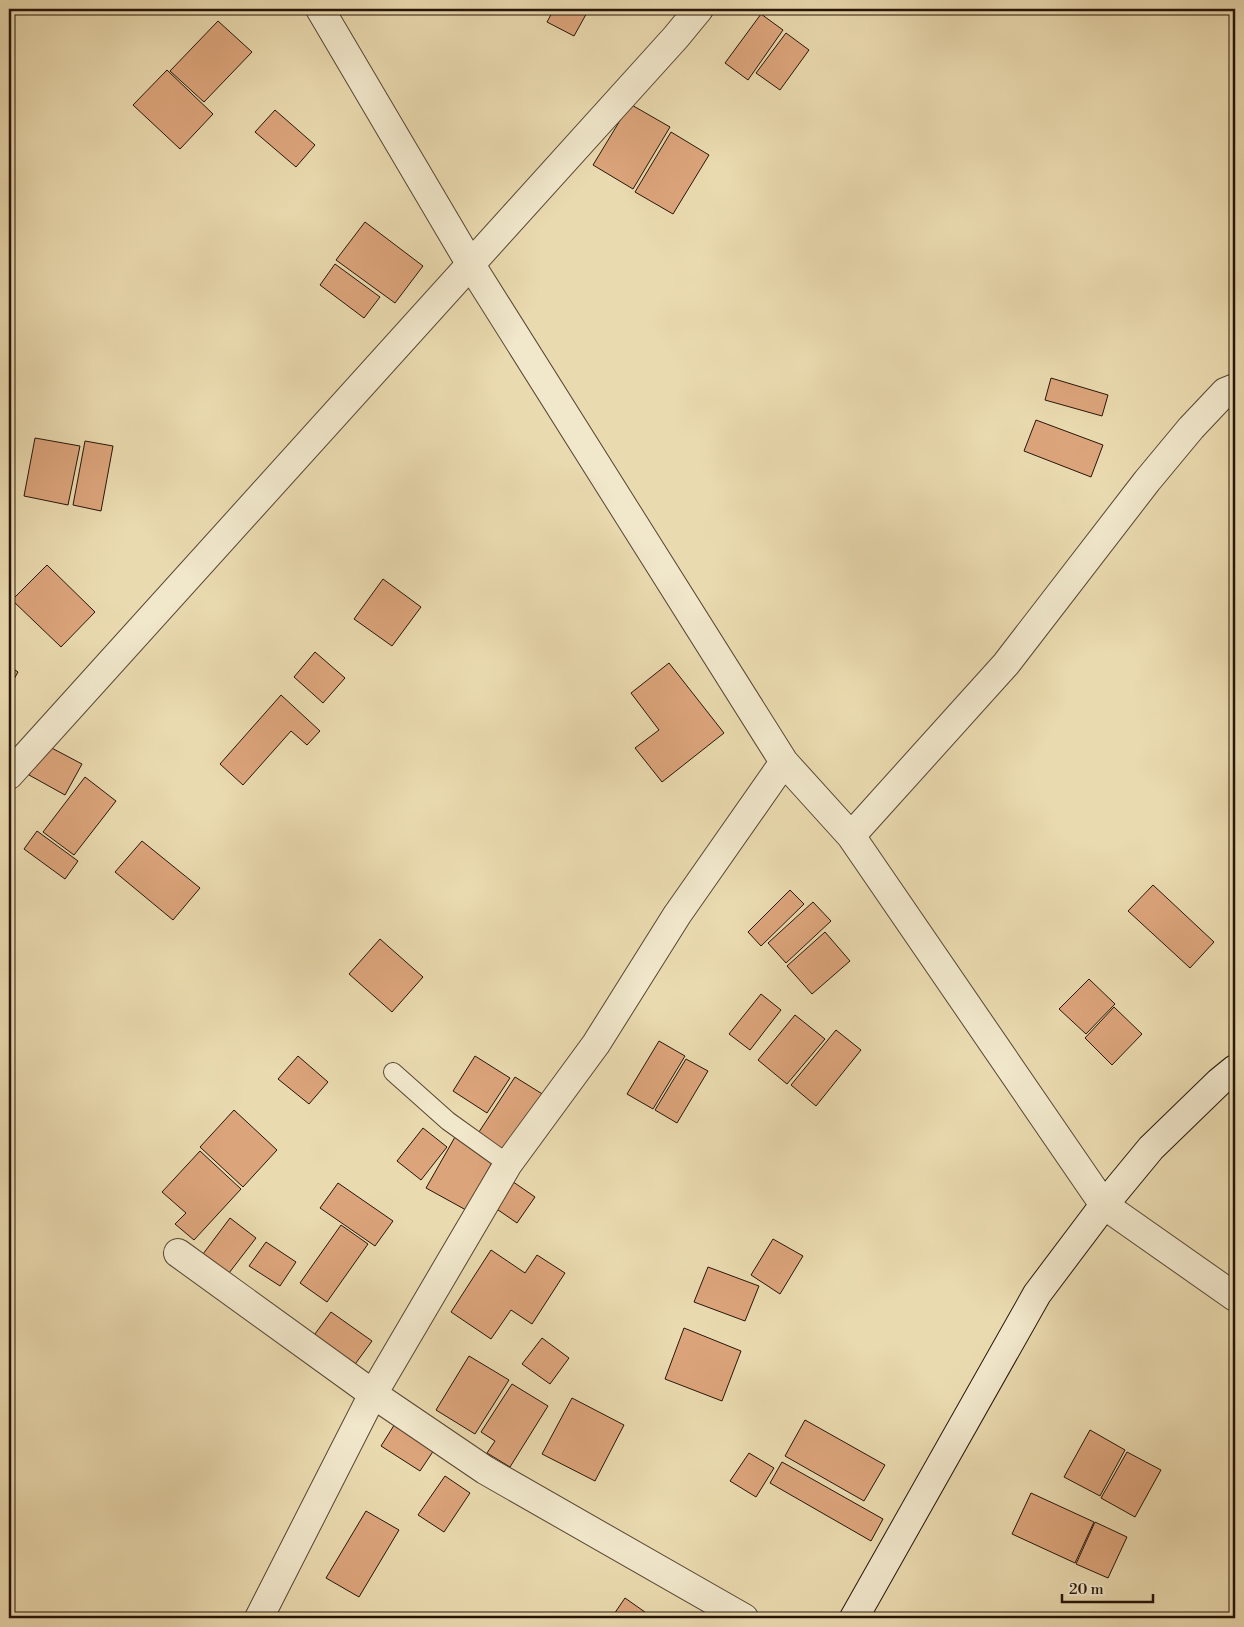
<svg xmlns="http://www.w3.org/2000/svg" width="1244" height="1627" viewBox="0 0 1244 1627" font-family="'Libre Bodoni',serif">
  <rect width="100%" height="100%" fill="#eadaaf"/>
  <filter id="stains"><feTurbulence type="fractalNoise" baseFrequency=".004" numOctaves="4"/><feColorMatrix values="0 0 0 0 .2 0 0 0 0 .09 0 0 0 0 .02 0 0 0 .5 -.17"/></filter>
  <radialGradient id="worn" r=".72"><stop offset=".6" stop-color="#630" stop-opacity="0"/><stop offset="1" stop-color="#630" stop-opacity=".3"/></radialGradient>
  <!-- building -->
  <path fill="#dca47b" stroke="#261509" d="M554,9h35l-15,27 -27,-14z
    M761,14l22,16 -35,50 -23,-17z
    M218,21l34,31 -48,50 -34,-31z
    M786,33l23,17 -29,40 -24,-17z
    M167,70l46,44 -33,35 -47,-44z
    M630,104l40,23 -37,62 -40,-24z
    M275,110l40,35 -19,22 -41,-35z
    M671,132l38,23 -36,59 -38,-22z
    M365,222l58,44 -28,37 -59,-43z
    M335,264l45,33 -16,21 -44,-33z
    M1051,378l57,17 -6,21 -57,-16z
    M1036,420l67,25 -12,32 -67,-26z
    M35,438l45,8 -12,59 -44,-9z
    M85,441l28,5 -12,65 -28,-6z
    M47,565l48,47 -34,35 -49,-47z
    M383,579l38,28 -29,39 -38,-27z
    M315,652l30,26 -22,25 -29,-26z
    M669,663l55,70 -62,49 -27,-34 24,-18 -28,-37z
    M9,666l9,6 -9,16z
    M281,695l39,36 -13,14 -16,-14 -48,54 -23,-21z
    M46,745l36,19 -17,31 -36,-20z
    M85,777l31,24 -42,54 -31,-23z
    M37,831l41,30 -13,18 -41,-30z
    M142,841l58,47 -27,32 -58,-48z
    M1153,885l61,57 -24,26 -62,-57z
    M790,890l14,14 -43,42 -13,-14z
    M813,902l18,19 -45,42 -18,-20z
    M825,932l25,29 -38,33 -25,-28z
    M380,939l43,38 -31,35 -43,-38z
    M1089,979l26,25 -29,30 -27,-25z
    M761,994l20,16 -31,40 -21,-16z
    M1114,1007l28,27 -30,31 -27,-27z
    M795,1015l30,24 -38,45 -29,-24z
    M836,1030l25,20 -45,56 -25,-21z
    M659,1041l26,15 -32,53 -26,-15z
    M298,1056l30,26 -19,22 -31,-25z
    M475,1056l35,22 -23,35 -34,-22z
    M686,1059l22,12 -31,52 -22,-13z
    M515,1077l29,18 -38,58 -29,-18z
    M234,1110l43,40 -34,37 -43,-40z
    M423,1128l24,19 -26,33 -24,-19z
    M455,1137l39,22 -28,51 -40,-22z
    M200,1151l41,38 -47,51 -19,-16 11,-11 -24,-21z
    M509,1179l26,18 -18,26 -26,-18z
    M338,1183l55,38 -18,25 -55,-38z
    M230,1218l26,20 -27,35 -26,-19z
    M341,1225l27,19 -41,58 -27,-19z
    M773,1239l30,17 -23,38 -29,-19z
    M266,1242l30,20 -16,24 -31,-20z
    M491,1250l34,23 12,-18 28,18 -33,51 -21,-14 -20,29 -40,-27z
    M708,1267l51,19 -14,35 -51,-19z
    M331,1312l41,29 -19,26 -41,-29z
    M684,1328l57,23 -19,50 -57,-22z
    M542,1338l27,20 -19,26 -28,-20z
    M469,1356l40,24 -34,54 -39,-24z
    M512,1384l36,22 -38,61 -23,-14 8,-12 -14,-9z
    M572,1398l52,27 -29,56 -53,-27z
    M398,1419l40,25 -18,27 -39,-25z
    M805,1420l80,45 -21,36 -79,-45z
    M1090,1430l35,20 -25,46 -36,-19z
    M1127,1452l34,18 -26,47 -34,-19z
    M749,1453l25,15 -18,29 -26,-16z
    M782,1462l101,57 -12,22 -101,-58z
    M445,1476l25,17 -26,39 -26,-17z
    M1031,1493l63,29 -19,41 -63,-29z
    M366,1511l33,19 -40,67 -33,-19z
    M1095,1522l32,15 -19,41 -32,-14z
    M625,1598l27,19 -38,1 -2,-1z"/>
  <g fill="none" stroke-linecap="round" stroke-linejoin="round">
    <!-- lane casing -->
    <g stroke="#574632" stroke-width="20">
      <path id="lane" d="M393,1072l55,49 60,43"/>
    </g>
    <!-- street casing -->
    <g stroke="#574632" stroke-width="30">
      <path id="street" d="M320,9l151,256 313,497 67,74 253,369 131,92
        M9,775l667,-738 23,-28
        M851,836l155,-172 141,-183 44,-53 34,-36 10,-4
        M178,1253l195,141 112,76 259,148
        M259,1618l114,-224 135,-230 88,-120 81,-129 107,-153"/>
    </g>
    <!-- secondary casing -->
    <g stroke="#261509" stroke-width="30">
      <path id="secondary" d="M854,1618l183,-324 67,-89 47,-57 68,-66 16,-13"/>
    </g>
    <!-- lane -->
    <use href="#lane" stroke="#f1e7cb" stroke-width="18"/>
    <!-- street -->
    <use href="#street" stroke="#f1e7cb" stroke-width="28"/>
    <!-- secondary -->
    <use href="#secondary" stroke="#f1e7cb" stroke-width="28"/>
  </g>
  <!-- margin -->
  <rect width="1244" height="1627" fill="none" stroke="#eadaaf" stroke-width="30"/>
  <rect x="10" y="10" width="1224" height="1607" fill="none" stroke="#261509" stroke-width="2.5"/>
  <rect x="15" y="15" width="1214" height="1597" fill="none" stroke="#261509"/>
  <!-- scale -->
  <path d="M1062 1594v8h91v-8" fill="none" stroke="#261509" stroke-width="2.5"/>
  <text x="1069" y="1594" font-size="15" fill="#261509" stroke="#f1e7cb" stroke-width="4" paint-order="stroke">20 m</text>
  <rect width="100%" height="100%" filter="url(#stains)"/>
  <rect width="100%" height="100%" fill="url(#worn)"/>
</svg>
